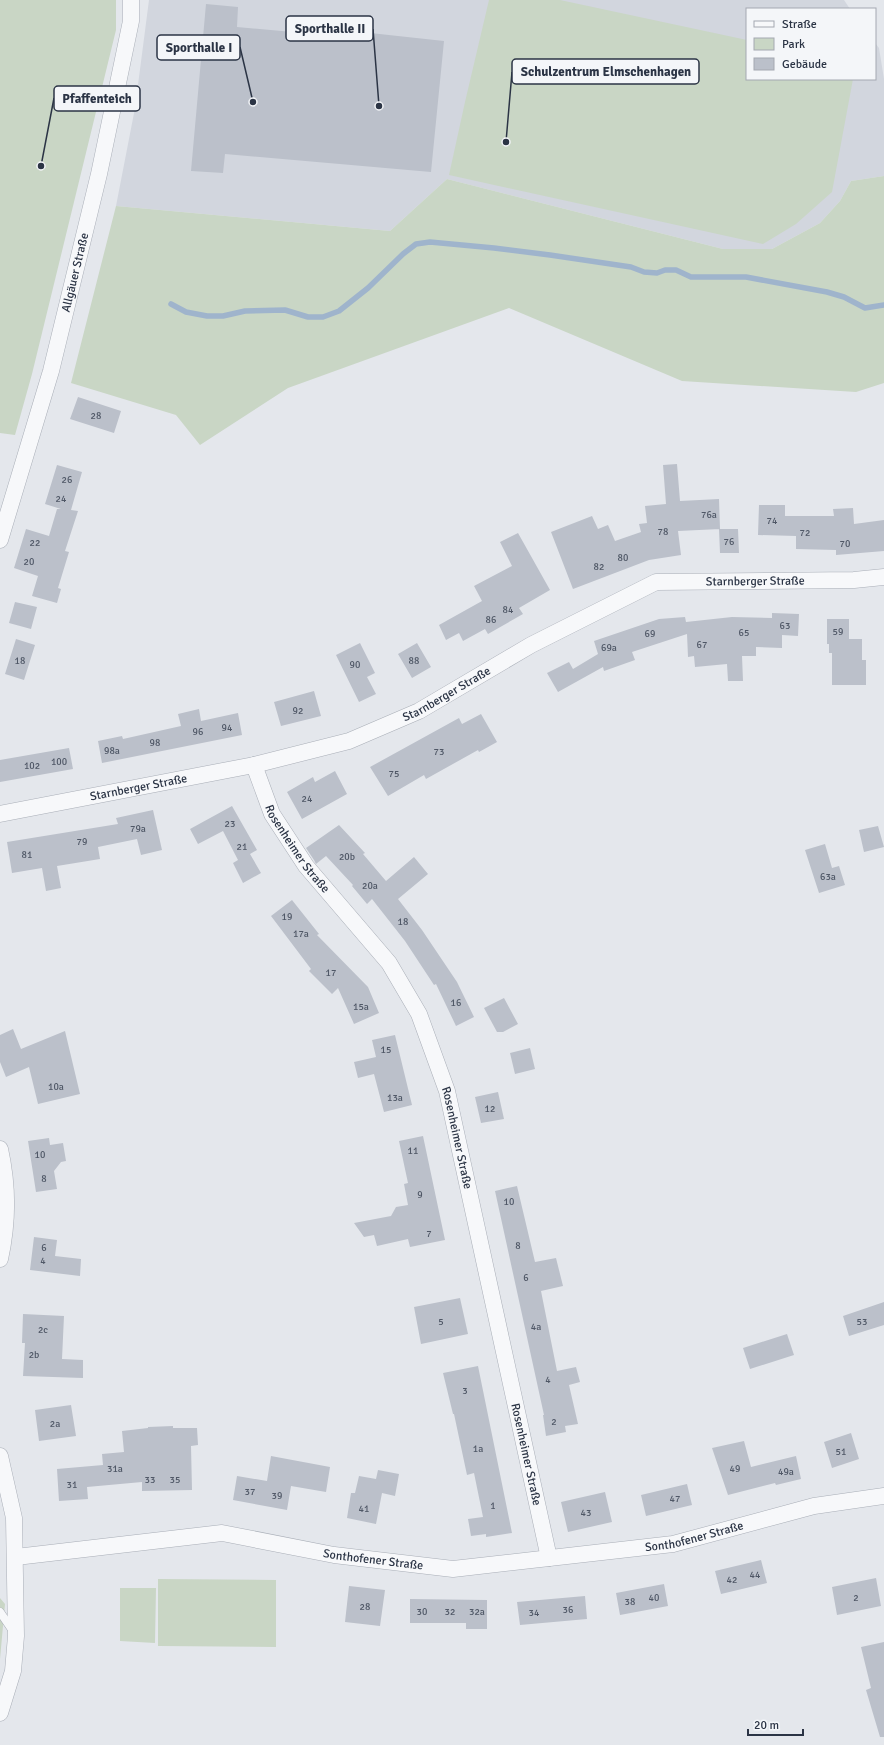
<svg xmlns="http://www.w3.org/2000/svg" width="884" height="1745" viewBox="0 0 884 1745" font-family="Signika,sans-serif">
  <rect width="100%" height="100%" fill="#e4e7ec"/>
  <!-- built -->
  <path fill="#d2d6de" d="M149,0h695l6,9h-103v70h128v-36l4,5 5,31v97l-33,5 -11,20 -20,22 -48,26h-49l-276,-70 -57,52 -274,-25 19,-98z"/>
  <!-- green -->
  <path fill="#c9d6c5" d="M0,0h116v30l-84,344 -17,61 -15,-2z
    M489,0h71l187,40v39h106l-21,113 -36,32 -33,20 -314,-69 16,-73z
    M884,176v207l-28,9 -174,-11 -173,-73 -221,80 -88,57 -24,-30 -105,-32 45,-177 274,25 57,-52 276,70h49l48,-26 20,-22 11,-20z
    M158,1579l118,1v67l-118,-1z
    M120,1588h36l-1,55 -35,-2z
    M0,1598l5,6 -5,55z"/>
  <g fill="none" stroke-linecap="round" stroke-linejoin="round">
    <!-- stream -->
    <path stroke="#9fb4cc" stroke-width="5.5" d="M171,304l15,8 21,4h16l22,-5 40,-1 23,7h15l16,-6 29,-23 35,-34 13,-10 14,-2 64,6 56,7 81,12 13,5 13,1 8,-3h11l15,7h55l81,15 17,5 21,11 19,-3"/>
  </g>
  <!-- building -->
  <path fill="#bbc0ca" d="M206,4l32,3 -1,20 78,7v-7l129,14 -13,131 -206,-18 -2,19 -32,-2z
    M78,397l43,14 -7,22 -44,-14z
    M677,464l3,37 39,-2 1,30 -42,2 3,24 -32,5 -76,29 -22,-57 41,-16 6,13 10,-4 7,16 26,-9 -2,-8 8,-1 -2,-17 21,-2 -3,-39z
    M57,465l25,7 -11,38 7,1 -13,40 4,1 -11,36 3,1 -4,14 -25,-7 6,-20 -24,-8 12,-39 23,7 8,-27h4l-16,-5z
    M759,505h26v11h49l-1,-7 20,-1 1,16 30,-4v31l-48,4v-5l-40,-1v-13l-38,-1z
    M719,529h19l1,24h-19z
    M518,533l32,57 -31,18 4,6 -35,20 -3,-5 -22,12 -4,-8 -13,7 -7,-15 43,-24 -8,-15 38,-20 -12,-24z
    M15,602l22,5 -6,22 -22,-6z
    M772,613l27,1 -1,22 -16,-1v13l-26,-1v9h-14l1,25h-15l-1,-17 -32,3 -1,-11 -6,1 -1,-23 -55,18 3,8 -31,11 -1,-4 -45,25 -11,-19 22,-11 4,7 25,-15 -4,-13 65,-22 26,-2 1,5 46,-5 40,1z
    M827,619h22v20h13v21h4v25h-34v-32h-3v-9h-2z
    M16,639l19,6 -11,35 -19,-6z
    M360,643l15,30 -8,4 9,17 -17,8 -23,-47z
    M417,643l14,24 -19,11 -14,-24z
    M314,691l7,25 -40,10 -7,-24z
    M199,709l2,12 37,-8 4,22 -140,28 -4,-22 24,-5 1,3 58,-13 -3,-12z
    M481,714l16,28 -18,10 -1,-2 -52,29 -2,-4 -36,21 -18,-29 89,-49 3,6z
    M69,748l4,21 -73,13v-22z
    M335,771l12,23 -45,25 -15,-27 26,-15 2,5z
    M232,806l25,44 -7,4 11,19 -18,10 -10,-20 5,-3 -15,-29 -25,13 -8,-15z
    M153,810l9,40 -21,5 -4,-16 -39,8 2,12 -43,7 4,22 -15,3 -4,-23 -30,5 -5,-31 111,-18 -2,-6z
    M339,825l26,28 -2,1 23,27 28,-24 14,17 -30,25 24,31 35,52 17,35 -18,9 -20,-42 -2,1 -29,-44 -33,-42 -5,5 -15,-18 1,-1 -27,-29 -10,8 -2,-4 -8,-12z
    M878,826l6,21 -20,5 -5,-22z
    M825,844l7,24 7,-2 6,19 -26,8 -14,-43z
    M292,900l27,34 -2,1 51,52 11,26 -25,11 -16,-36 -6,6 -23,-23 2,-2 -40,-53z
    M504,998l14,26 -15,8h-6l-13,-24z
    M13,1029l8,20 44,-18 15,63 -42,10 -9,-37 -23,10 -6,-15v-27z
    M395,1035l17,70 -28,7 -10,-38 -16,4 -4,-16 22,-5 -4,-17z
    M530,1048l5,21 -20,5 -5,-21z
    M498,1092l6,27 -23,4 -6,-26z
    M423,1136l22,104 -35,7 -2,-8 -31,7 -3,-11 -10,2 -10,-14 37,-7 5,-9 12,-2 -4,-21 4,-1 -9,-42z
    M49,1138l1,7 13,-2 3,18 -5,1 -7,9 3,18 -21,3 -8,-51z
    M517,1186l18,76 21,-4 7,28 -22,5 16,80 19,-4 4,15 -11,3 9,39 -13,2 1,6 -20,4 -3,-21h1l-49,-224z
    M34,1237l23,3 -2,16 26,3 -1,17 -50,-6z
    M460,1298l8,36 -47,10 -7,-37z
    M884,1302v23l-35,11 -6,-20z
    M23,1314l41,2 -2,43 21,1v18l-60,-2 2,-33h-3z
    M787,1334l7,21 -44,14 -7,-21z
    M478,1366l34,167 -26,4v-3l-15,2 -3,-17 15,-2 -9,-44 -7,2 -13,-61h-1l-10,-41z
    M71,1405l5,31 -37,5 -4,-31z
    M173,1426v2h24l1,17 -7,1 1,44 -50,1v-9l-55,5 1,12 -29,2 -2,-32 46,-4 -1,-11 22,-2 -2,-21 26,-3v-1z
    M851,1433l8,26 -27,9 -8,-26z
    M744,1441l7,26 45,-11 5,23 -25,6 -1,-2 -47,12 -16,-47z
    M271,1456l59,11 -4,25 -35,-6 -4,24 -54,-10 4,-24 30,5z
    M378,1470l21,4 -4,22 -13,-3 -6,31 -29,-6 4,-25h4l4,-17 17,3z
    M687,1484l5,21 -46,11 -5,-21z
    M605,1492l7,30 -44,10 -7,-30z
    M761,1560l6,23 -46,11 -6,-23z
    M876,1578l5,28 -44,9 -5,-28z
    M664,1584l4,22 -48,9 -4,-22z
    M349,1586l36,4 -5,36 -35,-4z
    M585,1596l2,23 -67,6 -3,-23z
    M410,1599l77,1v29h-21v-6h-56z
    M884,1642v95h-4l-14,-47 5,-2 -10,-41z"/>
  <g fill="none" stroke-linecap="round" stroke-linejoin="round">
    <!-- lane casing -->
    <g stroke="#a9aeb7" stroke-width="9">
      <path id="lane" d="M0,1612l13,19"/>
    </g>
    <!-- street casing -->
    <g stroke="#a9aeb7" stroke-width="17">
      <g id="street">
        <path id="s1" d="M0,540l51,-169 48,-197 32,-153v-21"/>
        <path id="s2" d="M254,765l18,49 34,52 83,97 30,51 28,77 102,467"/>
        <path id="s3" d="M0,814l254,-49 95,-24 70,-30 112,-66 125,-63 198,-2 30,-3"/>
        <path d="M0,1149c8,36 8,74 0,110"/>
        <path d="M0,1456l14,62 2,118 -3,35 -13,42"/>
        <path id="s4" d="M16,1557l206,-24 112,22 119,14 220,-25 141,-38 70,-10"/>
      </g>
    </g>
    <!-- lane -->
    <use href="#lane" stroke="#f7f8fa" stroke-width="8"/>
    <!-- street -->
    <use href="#street" stroke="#f7f8fa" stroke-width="16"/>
  </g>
  <g text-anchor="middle" stroke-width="4" stroke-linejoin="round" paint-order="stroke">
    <!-- number labels -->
    <g font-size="10" fill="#4f5766">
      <text x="96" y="419">28</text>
      <text x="67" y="483">26</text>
      <text x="61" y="502">24</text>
      <text x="709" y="518">76a</text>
      <text x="772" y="524">74</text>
      <text x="663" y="535">78</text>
      <text x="805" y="536">72</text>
      <text x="729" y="545">76</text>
      <text x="35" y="546">22</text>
      <text x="845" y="547">70</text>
      <text x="623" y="561">80</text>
      <text x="29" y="565">20</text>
      <text x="599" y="570">82</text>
      <text x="508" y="613">84</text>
      <text x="491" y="623">86</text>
      <text x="785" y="629">63</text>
      <text x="838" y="635">59</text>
      <text x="744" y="636">65</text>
      <text x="650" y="637">69</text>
      <text x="702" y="648">67</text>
      <text x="609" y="651">69a</text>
      <text x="20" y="664">18</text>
      <text x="414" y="664">88</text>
      <text x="355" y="668">90</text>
      <text x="298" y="714">92</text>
      <text x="227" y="731">94</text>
      <text x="198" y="735">96</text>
      <text x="155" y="746">98</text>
      <text x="112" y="754">98a</text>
      <text x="439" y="755">73</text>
      <text x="59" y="765">100</text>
      <text x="32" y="769">102</text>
      <text x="394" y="777">75</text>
      <text x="307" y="802">24</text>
      <text x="230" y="827">23</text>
      <text x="138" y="832">79a</text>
      <text x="82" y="845">79</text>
      <text x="242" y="850">21</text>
      <text x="27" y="858">81</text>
      <text x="347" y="860">20b</text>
      <text x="828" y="880">63a</text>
      <text x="370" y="889">20a</text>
      <text x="287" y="920">19</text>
      <text x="403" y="925">18</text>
      <text x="301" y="937">17a</text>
      <text x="331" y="976">17</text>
      <text x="456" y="1006">16</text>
      <text x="361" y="1010">15a</text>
      <text x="386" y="1053">15</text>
      <text x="56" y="1090">10a</text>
      <text x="395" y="1101">13a</text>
      <text x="490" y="1112">12</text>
      <text x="413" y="1154">11</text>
      <text x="40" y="1158">10</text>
      <text x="44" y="1182">8</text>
      <text x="420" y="1198">9</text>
      <text x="509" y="1205">10</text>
      <text x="429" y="1237">7</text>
      <text x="518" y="1249">8</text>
      <text x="44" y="1251">6</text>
      <text x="43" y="1264">4</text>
      <text x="526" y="1281">6</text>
      <text x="441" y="1325">5</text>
      <text x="862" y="1325">53</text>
      <text x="536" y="1330">4a</text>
      <text x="43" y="1333">2c</text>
      <text x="34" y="1358">2b</text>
      <text x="548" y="1383">4</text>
      <text x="465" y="1394">3</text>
      <text x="554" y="1425">2</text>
      <text x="55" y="1427">2a</text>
      <text x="478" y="1452">1a</text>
      <text x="841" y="1455">51</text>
      <text x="115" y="1472">31a</text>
      <text x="735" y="1472">49</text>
      <text x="786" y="1475">49a</text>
      <text x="150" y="1483">33</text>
      <text x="175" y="1483">35</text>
      <text x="72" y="1488">31</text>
      <text x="250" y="1495">37</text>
      <text x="277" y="1499">39</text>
      <text x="675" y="1502">47</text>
      <text x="493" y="1509">1</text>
      <text x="364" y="1512">41</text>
      <text x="586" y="1516">43</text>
      <text x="755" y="1578">44</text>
      <text x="732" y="1583">42</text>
      <text x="654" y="1601">40</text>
      <text x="856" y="1601">2</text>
      <text x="630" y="1605">38</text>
      <text x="365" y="1610">28</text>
      <text x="568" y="1613">36</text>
      <text x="422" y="1615">30</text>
      <text x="450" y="1615">32</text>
      <text x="477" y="1615">32a</text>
      <text x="534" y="1616">34</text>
    </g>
    <!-- street labels -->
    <g font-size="12" fill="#2b3445" stroke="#f4f6f9">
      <text dy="4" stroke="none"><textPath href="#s1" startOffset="278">Allgäuer Straße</textPath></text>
      <text dy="4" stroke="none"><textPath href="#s3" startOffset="802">Starnberger Straße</textPath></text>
      <text dy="4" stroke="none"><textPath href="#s3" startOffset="465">Starnberger Straße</textPath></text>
      <text dy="4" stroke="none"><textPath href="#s3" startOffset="141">Starnberger Straße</textPath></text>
      <text dy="4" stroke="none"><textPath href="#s2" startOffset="95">Rosenheimer Straße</textPath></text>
      <text dy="4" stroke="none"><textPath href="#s2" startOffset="431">Rosenheimer Straße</textPath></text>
      <text dy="4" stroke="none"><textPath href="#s2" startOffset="755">Rosenheimer Straße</textPath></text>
      <text dy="4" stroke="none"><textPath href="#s4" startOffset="685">Sonthofener Straße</textPath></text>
      <text dy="4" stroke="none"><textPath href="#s4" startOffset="361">Sonthofener Straße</textPath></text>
    </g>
  </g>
  <!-- callouts -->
  <path fill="none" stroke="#2b3445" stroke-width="1.5" d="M379 106L373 29M253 102L240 47M506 142L512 72M41 166L54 98"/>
  <g fill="#2b3445" stroke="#f4f6f9" stroke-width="1.5">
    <circle cx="379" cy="106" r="4"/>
    <circle cx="253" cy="102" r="4"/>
    <circle cx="506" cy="142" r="4"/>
    <circle cx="41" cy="166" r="4"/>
  </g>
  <g fill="#f4f6f9" stroke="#2b3445" stroke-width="1.5">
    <rect x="286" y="16" width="87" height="25" rx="4"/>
    <rect x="157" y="35" width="83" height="25" rx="4"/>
    <rect x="512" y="59" width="187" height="25" rx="4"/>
    <rect x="54" y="86" width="86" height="25" rx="4"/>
  </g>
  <g font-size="13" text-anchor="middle" font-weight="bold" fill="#2b3445">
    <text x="330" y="33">Sporthalle II</text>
    <text x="199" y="52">Sporthalle I</text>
    <text x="606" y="76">Schulzentrum Elmschenhagen</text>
    <text x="97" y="103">Pfaffenteich</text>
  </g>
  <!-- legend -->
  <rect x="746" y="8" width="130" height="72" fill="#f4f6f9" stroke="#a4a8b1"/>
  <rect x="754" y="21" width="20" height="6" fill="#f7f8fa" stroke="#a4a8b1"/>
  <text x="782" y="28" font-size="12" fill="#2b3445">Straße</text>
  <rect x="754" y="38" width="20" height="12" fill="#c9d6c5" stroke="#a4a8b1"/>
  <text x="782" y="48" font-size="12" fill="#2b3445">Park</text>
  <rect x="754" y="58" width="20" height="12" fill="#bbc0ca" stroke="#a4a8b1"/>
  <text x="782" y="68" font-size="12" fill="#2b3445">Gebäude</text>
  <!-- scale -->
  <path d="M748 1729v6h55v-6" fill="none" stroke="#2b3445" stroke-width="2"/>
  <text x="754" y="1729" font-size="12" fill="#2b3445" stroke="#f4f6f9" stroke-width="3" paint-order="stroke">20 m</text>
</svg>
